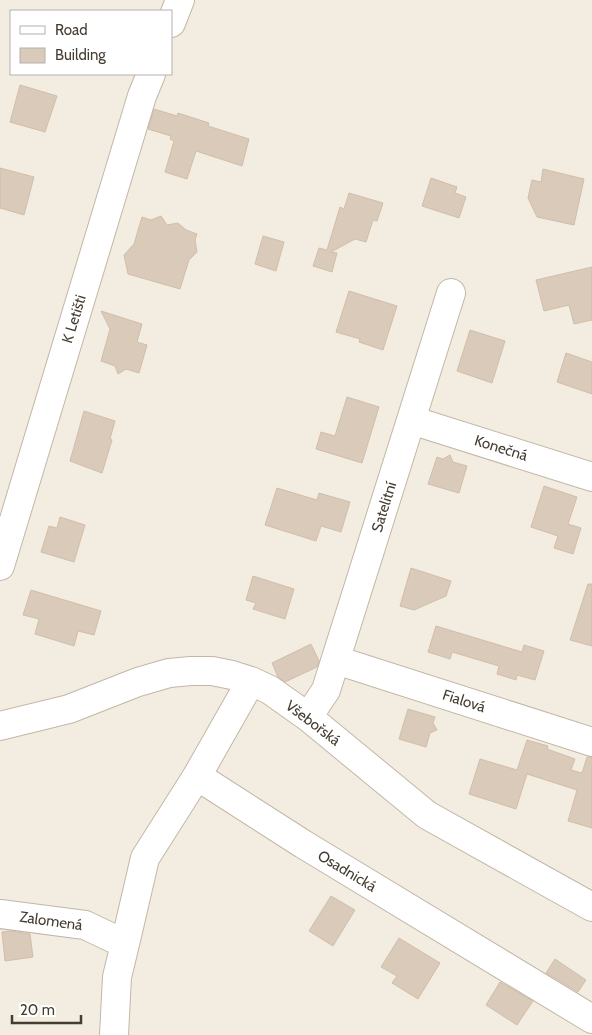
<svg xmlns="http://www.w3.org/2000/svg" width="592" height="1035" viewBox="0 0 592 1035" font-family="Cabin,sans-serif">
  <rect width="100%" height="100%" fill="#f3ede1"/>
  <!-- building -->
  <path fill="#d9cab9" stroke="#d1bea8" d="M20,85l37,11 -12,36 -35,-10z
    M154,109l23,7 1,-3 31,10 -1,3 41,13 -7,27 -46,-15 -9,28 -22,-7 9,-31 -4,-2 1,-3 -23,-7z
    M0,168l34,9 -10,38 -24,-7z
    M543,169l41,10 -10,46 -37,-8 -9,-19 4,-18 9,2z
    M431,178l26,9 -2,6 11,4 -7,21 -37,-12z
    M349,193l34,10 -6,18 -4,-1 -7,22 -11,-3 -24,13 6,1 -5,19 -19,-6 6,-18 8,2 13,-43 4,2z
    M161,216l6,9 11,-2 8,7 11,4 -2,6 2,12 -8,8 -9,29 -52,-15 -4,-19 10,-11 8,-27 9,3z
    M263,236l21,6 -8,29 -21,-7z
    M592,267v53l-18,4 -5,-19 -25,6 -8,-31z
    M349,291l48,15 -14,44 -24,-8 1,-3 -24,-7z
    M101,311l41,13 -5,18 10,3 -8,28 -13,-4 -8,5 -3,-8 -14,-5 9,-32z
    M470,330l35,11 -13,42 -35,-12z
    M566,353l26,9v32l-35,-12z
    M347,397l32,10 -17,56 -46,-14 5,-17 14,4z
    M84,411l31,10 -5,18 2,1 -10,33 -32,-12z
    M450,455l3,7 14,4 -8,27 -31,-9 9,-27 6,2z
    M544,486l33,11 -9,27 13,4 -8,26 -19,-6 4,-12 -27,-9z
    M277,488l40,12 2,-7 31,9 -9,30 -20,-6 -5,15 -51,-16z
    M60,517l25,8 -11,37 -33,-10 8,-26 8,2z
    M411,568l40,13 -5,15 -32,14 -14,-4z
    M253,576l41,13 -9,30 -32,-10 3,-6 -10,-3z
    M588,584h4v62l-22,-6z
    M31,590l70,21 -7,24 -16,-4 -4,15 -39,-12 4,-15 -16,-4z
    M436,626l86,26 2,-7 20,6 -9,29 -18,-5 -1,5 -19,-6 2,-8 -47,-14 -2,7 -22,-7z
    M311,644l8,17 -2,6 -32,15 -7,-5 -6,-14z
    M408,709l27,8 -2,6 4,7 -7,3 -4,14 -27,-8z
    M527,740l21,6 -1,3 28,10 -4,11 11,3 5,-16h5v71l-24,-7 9,-31 -50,-16 -11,35 -47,-15 11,-35 37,11z
    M331,896l24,14 -22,36 -24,-15z
    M10,931l20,3 3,23 -28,4 -3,-29z
    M399,938l41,25 -22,36 -26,-16 5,-7 -16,-9z
    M555,959l31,21 -8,12 -32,-19z
    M500,982l33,19 -16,24 -31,-20z"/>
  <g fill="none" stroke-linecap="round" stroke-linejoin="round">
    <!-- minor casing -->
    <g stroke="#c2b7a6" stroke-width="30">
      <path id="minor" d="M171,23l9,-23
        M411,420l181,57
        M0,566l142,-470 9,-22
        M336,660l256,82
        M251,681l-54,95 106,68 289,175
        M308,717l18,-27 125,-397
        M0,726l69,-17 69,-27 31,-9 22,-2h21l20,4 19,6 19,9 38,27 119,98 165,92
        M0,914l85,11 40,19 -8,33 -3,58
        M125,944l20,-86 52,-82"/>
    </g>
    <!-- minor -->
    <use href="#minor" stroke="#fff" stroke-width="28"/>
  </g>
  <g text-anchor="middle" stroke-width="4" stroke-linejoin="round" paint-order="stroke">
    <!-- street labels -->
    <g font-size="15" fill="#453c32" stroke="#fff">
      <text transform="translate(74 319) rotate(-73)" y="5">K Letišti</text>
      <text transform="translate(501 448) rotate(17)" y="5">Konečná</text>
      <text transform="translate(384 507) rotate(-73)" y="5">Satelitní</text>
      <text transform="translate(464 701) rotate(18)" y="5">Fialová</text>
      <text transform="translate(313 723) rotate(37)" y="5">Všebořská</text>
      <text transform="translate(347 871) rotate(31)" y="5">Osadnická</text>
      <text transform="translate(51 921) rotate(8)" y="5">Zalomená</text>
    </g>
  </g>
  <!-- legend -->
  <rect x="10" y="10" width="162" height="65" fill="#ffffff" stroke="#b5b1ad"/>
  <rect x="20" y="26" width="25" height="8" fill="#ffffff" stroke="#b5b1ad"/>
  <text x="55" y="35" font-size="15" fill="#453c32">Road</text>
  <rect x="20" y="48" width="25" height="15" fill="#d9cab9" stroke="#b5b1ad"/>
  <text x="55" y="60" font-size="15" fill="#453c32">Building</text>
  <!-- scale -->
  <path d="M12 1015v8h69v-8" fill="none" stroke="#453c32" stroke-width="2.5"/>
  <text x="20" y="1015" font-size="15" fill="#453c32" stroke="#ffffff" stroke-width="4" paint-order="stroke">20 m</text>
</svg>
